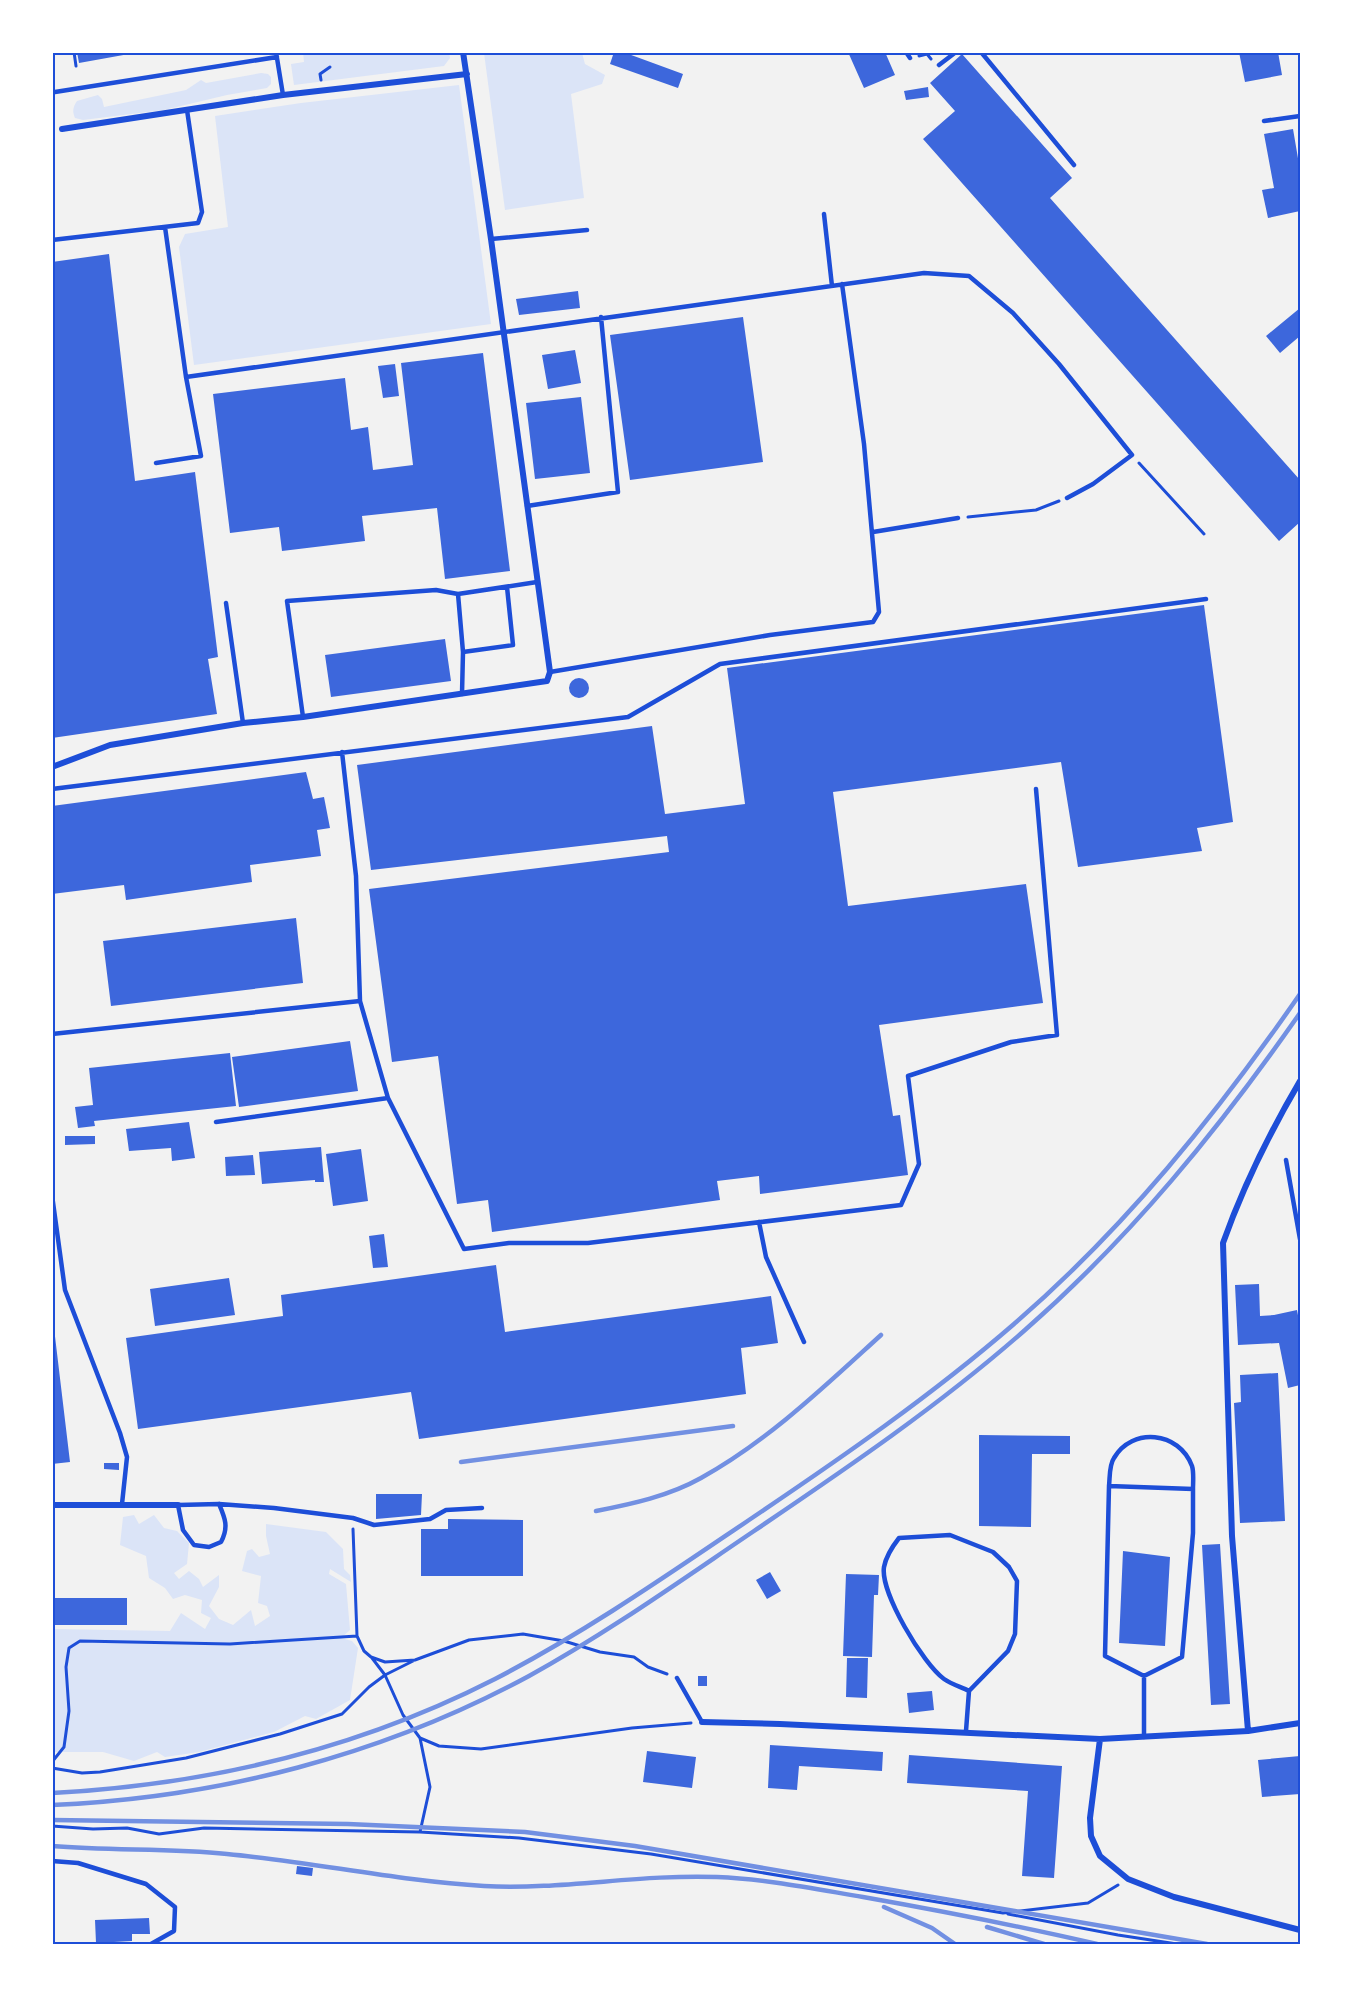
<svg xmlns="http://www.w3.org/2000/svg" width="1353" height="1997" viewBox="0 0 1353 1997" font-family="Commissioner,sans-serif">
  <rect width="100%" height="100%" fill="#f2f2f2"/>
  <!-- green -->
  <path fill="#dbe4f7" d="M303,52h146l1,6 -6,8 -150,19 -3,-21 13,-2z
    M484,53h98l3,11 20,11 -3,9 -31,10 13,104 -79,12z
    M261,73l7,1 3,3v7l-4,4 -40,7 -63,15 -81,10 -8,-2c-3,-7 -2,-11 2,-17l21,-6 4,4 2,8 82,-17 15,-10 5,3z
    M459,85l32,239 -297,41 -15,-118 6,-13 43,-7 -13,-111 86,-13z
    M134,1515l5,9 15,-9 10,13 13,3 12,12 -2,21 -13,9 5,6 10,-8 10,8 4,8 16,-12v12l-10,19 10,13 14,6 18,-15 4,16 15,-10 -3,-10 -9,-3 3,-27 -19,-5 5,-20 5,-2 7,8 11,-3 -4,-18v-12l60,8 17,17 1,20 6,6 1,7 -21,-13 -1,5 17,10 4,46 -9,8 11,3 6,7 -8,52 -34,19 -11,-3 -31,16 -75,20 -34,5 -8,-5 -23,9 -31,-9h-50v-123l117,2 11,-18 24,16 6,-11 -10,-5 1,-13 -17,-5 -12,4 -8,-11 -16,-10 -3,-22 -26,-11 3,-28z"/>
  <!-- building -->
  <path fill="#3d67dc" d="M77,52h52v2l-50,9z
    M614,52h9l60,22 -5,14 -68,-24z
    M848,52h37l10,23 -31,13z
    M1239,52h39l4,23 -37,7z
    M962,54l110,124 -22,20 250,282v42l-21,19 -356,-402 32,-28 -25,-28z
    M928,87l1,10 -23,3 -2,-9z
    M1293,129l7,41v41l-32,7 -6,-28 12,-2 -10,-54z
    M109,254l26,227 60,-9 23,185 -10,2 9,55 -165,24v-476z
    M578,291l2,17 -61,7 -3,-16z
    M1300,308v28l-20,17 -14,-17z
    M743,317l20,145 -133,18 -20,-145z
    M575,350l6,33 -33,6 -6,-34z
    M483,353l27,218 -65,8 -8,-71 -75,8 3,25 -83,10 -3,-24 -49,6 -17,-139 132,-16 6,52 17,-3 5,43 40,-5 -12,-102z
    M395,364l4,32 -16,2 -5,-32z
    M581,397l9,76 -55,6 -9,-76z
    M1204,605l29,217 -36,6 5,23 -124,16 -17,-105 -228,30 15,114 178,-22 17,119 -164,22 14,91 7,-1 8,60 -148,19 -1,-18 -42,5 3,19 -228,32 -4,-32 -31,4 -19,-148 -46,6 -23,-173 300,-37 -2,-16 -296,34 -14,-105 295,-39 13,88 80,-10 -18,-136z
    M445,639l6,42 -120,16 -6,-42z
    M569 688a10 10 0 1 1 20 0a10 10 0 1 1-20 0Z
    M306,772l7,27 11,-2 6,31 -13,2 4,26 -71,9 2,17 -126,18 -2,-15 -72,9v-88z
    M296,918l7,65 -192,23 -8,-65z
    M350,1041l8,50 -119,16 -7,-50z
    M230,1053l6,53 -142,15 1,5 -17,2 -3,-21 18,-2 -4,-37z
    M189,1122l6,36 -23,3 -1,-13 -42,3 -3,-22z
    M65,1136h30v8l-30,1z
    M321,1147l3,35h-9v-2l-53,4 -3,-32z
    M361,1149l7,52 -35,5 -7,-52z
    M253,1155l2,20 -29,1 -1,-19z
    M384,1234l4,33 -15,1 -4,-32z
    M496,1265l9,67 266,-36 7,47 -37,5 5,46 -327,45 -8,-47 -273,37 -12,-91 157,-22 -2,-21z
    M229,1278l6,37 -80,11 -5,-37z
    M1259,1284l1,32 14,-1 23,-5 3,16v59l-12,3 -9,-45 -41,2 -3,-60z
    M52,1328h2l16,134 -18,2z
    M1278,1373l7,148 -45,2 -6,-120 7,-1 -1,-27z
    M979,1435l91,1v18h-38l-1,73 -52,-1z
    M104,1463h15v7l-15,-1z
    M376,1494h46l-1,21 -45,4z
    M448,1519l75,1v56h-102v-47h27z
    M1220,1544l10,160 -19,1 -9,-160z
    M1123,1551l47,6 -5,89 -46,-3z
    M770,1572l11,19 -14,8 -11,-19z
    M846,1574l33,1 -1,20h-4l-2,62 -29,-1z
    M52,1598h75v27h-75z
    M847,1658h21l-1,40 -21,-1z
    M698,1676h9v10h-9z
    M932,1691l2,19 -25,3 -2,-20z
    M770,1745l113,7 -1,19 -83,-5 -2,24 -29,-2z
    M647,1751l49,6 -4,31 -49,-6z
    M909,1755l153,11 -8,112 -32,-2 6,-85 -121,-8z
    M1300,1756v38l-38,3 -4,-37z
    M297,1866l16,2 -1,8 -16,-2z
    M149,1918l1,16h-18v7l-36,2 -1,-23z"/>
  <g fill="none" stroke-linecap="round" stroke-linejoin="round">
    <!-- path -->
    <path stroke="#1d4ed8" stroke-width="3" d="M74,52l2,14
      M919,56l8,-2 4,5
      M321,80l-1,-6 10,-7
      M1139,463l65,71
      M968,517l68,-7 23,-9
      M353,1529l4,107 7,15 7,6 14,5 30,-2 54,-20 54,-6 41,7 36,11 34,5 14,10 19,7
      M372,1658l13,17 18,40 17,23 19,8 42,3 151,-21 59,-5
      M52,1762l12,-15 5,-36 -3,-44 3,-19 11,-7 150,3 127,-8
      M52,1768l30,5 18,-1 86,-14 94,-24 62,-20 27,-27 16,-12 28,-14
      M52,1826l41,3 34,-1 32,6 45,-6 216,4 10,-45 -10,-49
      M420,1832l99,6 132,16 352,59 85,-10 30,-18
      M1008,1914l110,21 59,9"/>
    <!-- service -->
    <path stroke="#1d4ed8" stroke-width="4.5" d="M276,52l7,43
      M906,52l4,6
      M981,52l93,113
      M939,65l17,-13
      M55,92l222,-35
      M1264,121l36,-5
      M824,214l8,72
      M165,227l21,150 738,-104 45,3 44,37 46,51 73,91 -39,29 -26,14
      M491,239l96,-9
      M52,240l146,-17 4,-11 -15,-102
      M156,463l45,-7 -15,-79
      M527,506l91,-14 -17,-175
      M873,532l85,-14
      M458,594l5,58 -1,42
      M226,603l17,120
      M463,652l50,-7 -6,-58
      M550,672l220,-37 103,-13 6,-10 -15,-168 -22,-160
      M303,717l-16,-116 149,-11 22,4 79,-12
      M342,752l14,124 4,125 28,97 76,151 45,-6h79l313,-38 18,-41 -11,-88 103,-34 46,-7 -21,-246
      M52,789l576,-72 92,-53 486,-65
      M52,1034l308,-33
      M216,1122l172,-24
      M1286,1160l14,79
      M52,1195l13,95 55,143 7,24 -5,47
      M759,1222l7,35 38,85
      M1109,1486c1,-9 0,-21 5,-28 18,-31 65,-27 78,8 2,6 1,16 1,23
      M219,1504c6,14 10,23 2,38l-12,5 -15,-2 -11,-15 -5,-25 41,-1 55,4 79,10 21,7 56,-6 16,-9 36,-2
      M677,1678l25,44
      M966,1731l3,-40 39,-40 7,-17 2,-53 -8,-14 -16,-15 -43,-17 -51,3c-7,9 -13,18 -15,29 -4,25 39,97 60,112 7,5 17,8 25,12
      M1144,1737v-61l38,-19 11,-124v-44l-84,-3 -4,170 39,20
      M52,1861l26,2 68,21 29,23 -1,24 -23,13"/>
    <!-- minor -->
    <path stroke="#1d4ed8" stroke-width="6" d="M62,129l221,-34 184,-21
      M52,767l58,-22 133,-22 60,-6 244,-36 3,-9 -59,-433 -28,-187
      M52,1505h126
      M702,1722l78,2 320,15 148,-8 52,-8
      M1248,1731l-16,-195 -9,-293c20,-56 47,-111 77,-162
      M1100,1739l-10,79 1,18 9,20 28,23 46,18 126,33"/>
    <!-- rail -->
    <path stroke="#7290e2" stroke-width="4.5" d="M461,1462l272,-36
      M596,1511c36,-7 73,-15 105,-33 67,-37 124,-92 180,-143
      M52,1793c154,-8 306,-44 443,-114 89,-46 171,-103 254,-159 92,-62 182,-124 265,-196 111,-96 203,-210 286,-330
      M52,1805c166,-7 331,-50 477,-129 78,-43 151,-95 225,-145 93,-63 186,-126 271,-201 106,-93 194,-201 275,-317
      M52,1820l296,4 177,8 110,14 572,98
      M52,1846c59,5 117,2 175,8 86,8 171,27 257,32 78,4 155,-12 233,-9 49,2 98,12 146,20 79,14 156,29 234,47
      M884,1907l48,21 23,16
      M987,1927l57,17"/>
  </g>
  <!-- border -->
  <rect width="1353" height="1997" fill="none" stroke="#ffffff" stroke-width="108"/>
  <rect x="54" y="54" width="1245" height="1889" fill="none" stroke="#1d4ed8" stroke-width="2"/>
</svg>
